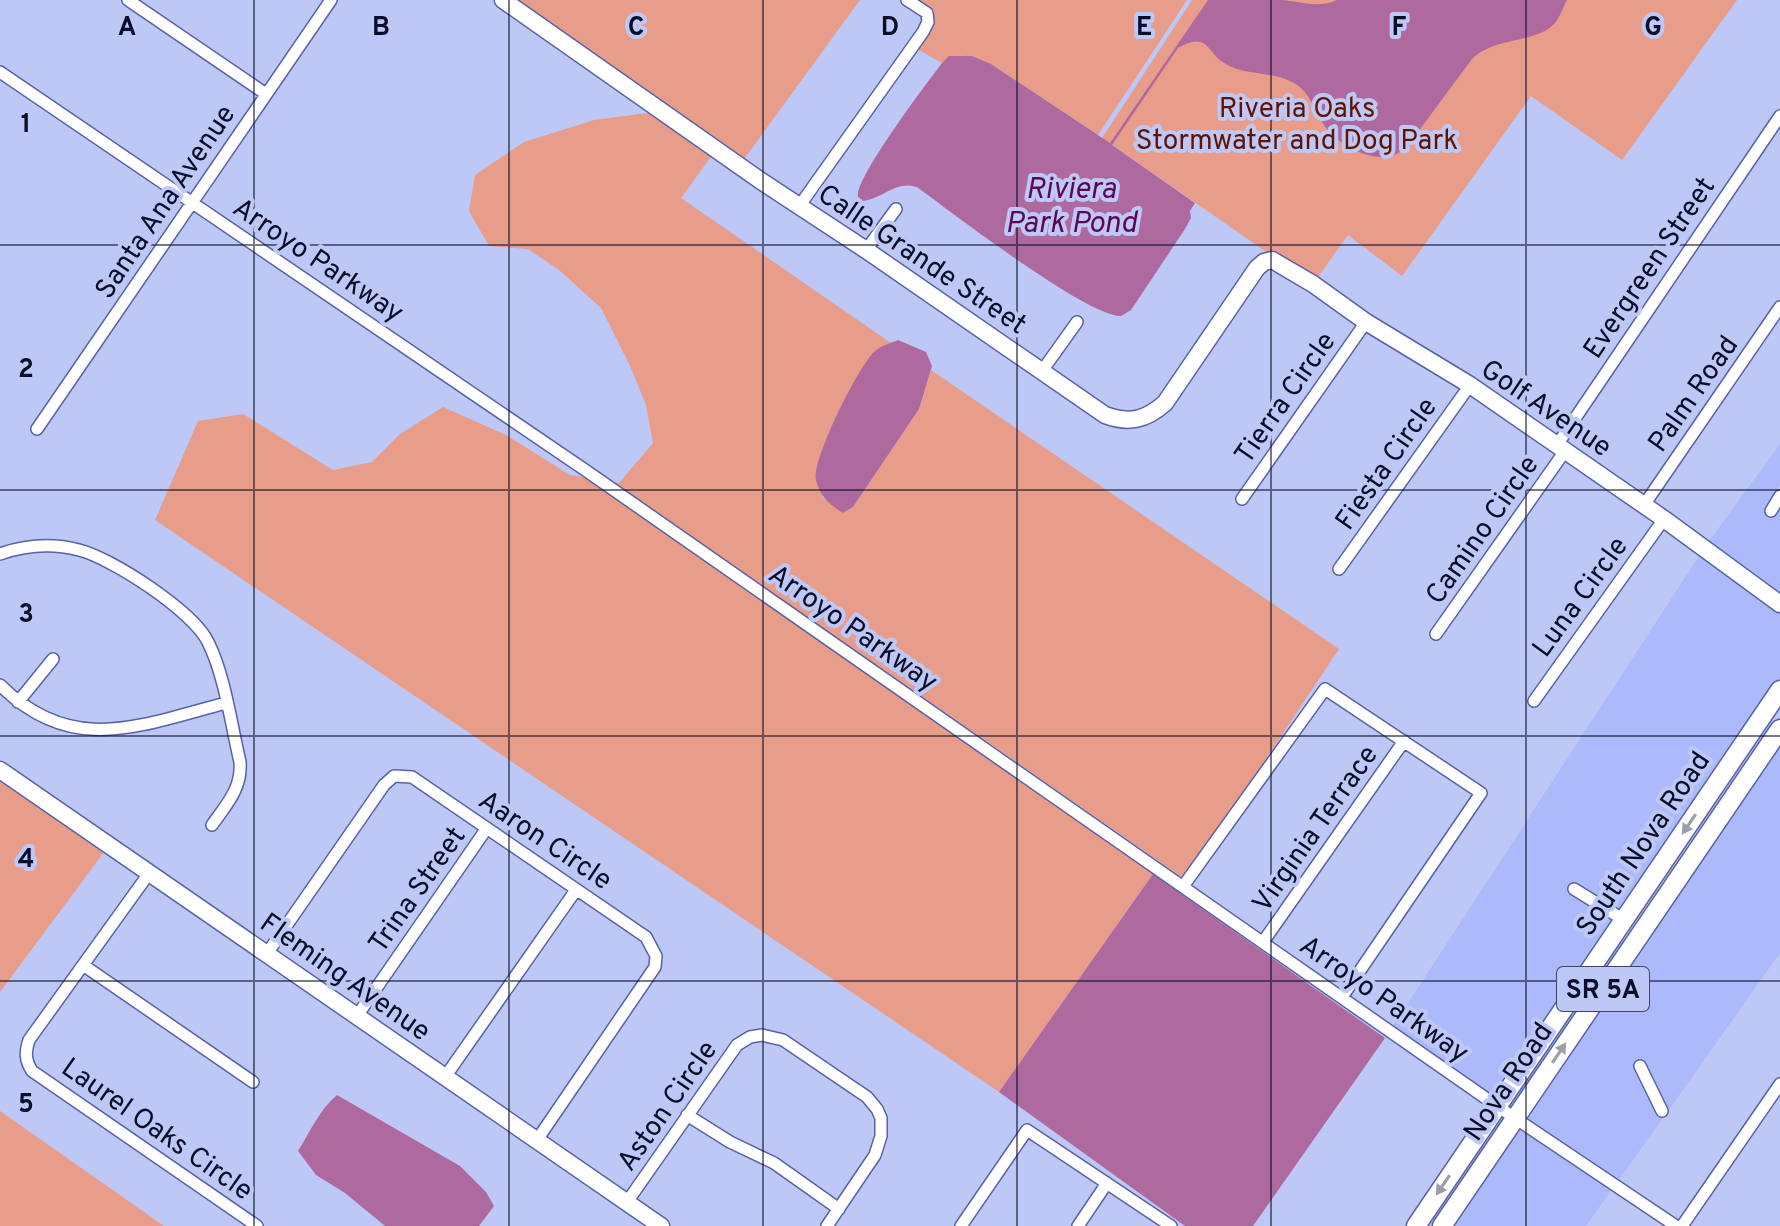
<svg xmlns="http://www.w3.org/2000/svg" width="1780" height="1226" viewBox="0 0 1780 1226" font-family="Overpass,sans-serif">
  <rect width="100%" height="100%" fill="#bdc8f6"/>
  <!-- built -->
  <path fill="#acbafc" d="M1780,444v41l-16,29 9,4 7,-12v91l-73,-53z
    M1701,553l79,58v70l-159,231 -48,-30 -6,8 50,32 -121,176 -103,-72z
    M1780,738v215l-112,158 -20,-44 -8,-8 -7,7 5,7 20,44 7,-2 -47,66 -95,-65z
    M1620,934l3,17 -108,160 -10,-7z
    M1517,1125l95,64 -26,37h-138z"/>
  <!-- green -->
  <path fill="#e79d8a" d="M503,0h357l-121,166z
    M917,0h270l-89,135 -107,-71c-16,-7 -35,-14 -49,-1l-25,-14 17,-38 -3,-4z
    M1192,0h545l-115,160 -91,-64 -129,180 -54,-41 -35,49 -211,-146z
    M655,112l58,42 -32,44 210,145 -15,7 -54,147 21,16 10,-6 66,-98 12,-39 408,279 -105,158 -51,71 -570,-396 6,1 34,-40 -7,-38 -15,-37 -30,-60 -42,-38 -31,-21 -39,-3 -20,-35 6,-36 49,-33 70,-22z
    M443,407l63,28 64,40 18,3 591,412 -26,-16 -154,218 -844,-572 43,-99 45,-7 90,56 39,-8 28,-28z
    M0,769l110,75 -110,148z
    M0,1111l164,115h-164z"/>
  <!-- water -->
  <path fill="#ae699f" d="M1208,0c24,0 48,0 72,0 20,1 38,9 57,0h230c-4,7 -7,17 -12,23 -19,21 -60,13 -83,36l-63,85c-4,4 -9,9 -15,11 -23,8 -58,-11 -70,-30 -10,-16 -15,-36 -34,-44 -20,-10 -46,-5 -66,-18 -18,-11 -15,-32 -46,-15l-66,97 83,58 -5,8 1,7 -6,11 -54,81 -10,6c-33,1 -170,-104 -204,-129 -21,-7 -33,11 -54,14l-5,-4c-4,-18 69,-114 84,-134l7,-7h23l19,8 119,79z
    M898,340l28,12 6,14 -13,43 -66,98 -10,6c-14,-9 -23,-16 -27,-33 -4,-21 43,-115 59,-129 6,-5 16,-8 23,-11z
    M1153,874l232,164 -132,188h-68l-186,-134z
    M337,1095l123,71 26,26 8,14 -15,20h-94l-40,-33 -29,-18 -18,-24c12,-19 22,-42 39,-56z"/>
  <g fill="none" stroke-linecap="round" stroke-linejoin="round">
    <!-- street casing -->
    <g stroke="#5762a7" stroke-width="14">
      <path id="street" d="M128,0l138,94
        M0,72l588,400 909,634 179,120
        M800,205l123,-173 5,-10 -1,-9 -20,-13
        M866,250l30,-41
        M1042,371l35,-49
        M37,429l294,-429
        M1557,445l223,-329
        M1242,499l124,-177
        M1644,505l136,-198
        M1771,511l9,-15
        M0,554c26,-9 52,-11 79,-4 33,8 115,62 129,92 17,34 23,82 32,120 2,26 -13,42 -28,63
        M1339,569l131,-184
        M1436,634l129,-183
        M0,685c72,72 141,40 226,18
        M1534,701l130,-182
        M18,702l35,-43
        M150,872l-121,168c-4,12 -4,20 3,31l225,155
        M1184,885l141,-196 156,104 -139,204
        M1574,889l50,31
        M1263,942l141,-201
        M268,952l116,-167 10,-9 18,1 234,160 10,19 -1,11 -118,173
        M83,965l170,117
        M357,1016l130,-188
        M1640,1066l22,45
        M445,1077l131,-187
        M687,1115l43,27 44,21 65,46
        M627,1202l110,-157 13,-8 12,-2 21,5 84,57 10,12 4,9v18l-6,19 -48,71
        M961,1226l66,-96 144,96
        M1078,1226l29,-43
        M1682,1226l98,-142"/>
    </g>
    <!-- secondary casing -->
    <g stroke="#5762a7" stroke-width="19">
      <path id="secondary" d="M503,0l258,181 105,69 239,165c24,9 41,5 60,-12l92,-135 7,-6 8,-2 41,24 53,38 104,63 194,134 116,85
        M0,770l661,456"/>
    </g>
    <!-- primary casing -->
    <g stroke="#5762a7" stroke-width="21">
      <path id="primary" d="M1416,1226l364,-536
        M1442,1226l338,-497"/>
    </g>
    <!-- street -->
    <use href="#street" stroke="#fff" stroke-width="11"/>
    <!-- secondary -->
    <use href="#secondary" stroke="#fff" stroke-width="16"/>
    <!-- primary -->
    <use href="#primary" stroke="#fff" stroke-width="18"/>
  </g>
  <!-- one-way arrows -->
  <defs><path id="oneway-solid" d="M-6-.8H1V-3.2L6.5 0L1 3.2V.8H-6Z" transform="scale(2)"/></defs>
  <g fill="#9d9ea9">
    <use href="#oneway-solid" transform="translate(1689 824) rotate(124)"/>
    <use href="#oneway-solid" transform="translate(1559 1053) rotate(-56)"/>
    <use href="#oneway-solid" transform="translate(1443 1185) rotate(124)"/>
  </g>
  <!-- grid -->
  <path fill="none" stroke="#0a0d27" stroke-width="2" stroke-opacity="0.55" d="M254,0v1226M509,0v1226M763,0v1226M1017,0v1226M1271,0v1226M1526,0v1226M0,245h1780M0,490h1780M0,736h1780M0,981h1780"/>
  <g text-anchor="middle" stroke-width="8" stroke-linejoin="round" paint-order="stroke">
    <!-- shield labels -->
    <rect fill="#bdc8f6" stroke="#404565" stroke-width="2" x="1557" y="967" width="92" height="44" rx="6"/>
    <g font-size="26" font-weight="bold" fill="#0a0d27">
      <text x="1603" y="998">SR 5A</text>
    </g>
    <!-- park labels -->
    <g font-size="28" fill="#621300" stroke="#bdc8f6">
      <text x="1297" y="117">Riveria Oaks<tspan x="1297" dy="32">Stormwater and Dog Park</tspan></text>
    </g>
    <!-- street labels -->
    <g font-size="28" fill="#0a0d27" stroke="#bdc8f6">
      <text transform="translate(164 201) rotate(-56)" y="10">Santa Ana Avenue</text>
      <text transform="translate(923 258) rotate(34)" y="10">Calle Grande Street</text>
      <text transform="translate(319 259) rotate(34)" y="10">Arroyo Parkway</text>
      <text transform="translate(1648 267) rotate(-56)" y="10">Evergreen Street</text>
      <text transform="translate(1692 393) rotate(-55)" y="10">Palm Road</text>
      <text transform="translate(1284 397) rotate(-55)" y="10">Tierra Circle</text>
      <text transform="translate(1547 407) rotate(34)" y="10">Golf Avenue</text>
      <text transform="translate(1385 463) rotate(-55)" y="10">Fiesta Circle</text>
      <text transform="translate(1481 529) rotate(-55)" y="10">Camino Circle</text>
      <text transform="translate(1579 596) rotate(-54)" y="10">Luna Circle</text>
      <text transform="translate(854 627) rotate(35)" y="10">Arroyo Parkway</text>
      <text transform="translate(1314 828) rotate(-55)" y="10">Virginia Terrace</text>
      <text transform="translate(546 839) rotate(34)" y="10">Aaron Circle</text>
      <text transform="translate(1642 843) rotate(-56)" y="10">South Nova Road</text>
      <text transform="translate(416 889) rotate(-55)" y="10">Trina Street</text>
      <text transform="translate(346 976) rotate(35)" y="10">Fleming Avenue</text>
      <text transform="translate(1385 998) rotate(35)" y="10">Arroyo Parkway</text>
      <text transform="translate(1507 1081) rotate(-56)" y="10">Nova Road</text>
      <text transform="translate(666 1105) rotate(-55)" y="10">Aston Circle</text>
      <text transform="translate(158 1128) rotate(35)" y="10">Laurel Oaks Circle</text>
    </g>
    <!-- water labels -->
    <g font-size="30" font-style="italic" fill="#5f0653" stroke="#bdc8f6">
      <text x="1071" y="198">Riviera<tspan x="1071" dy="34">Park Pond</tspan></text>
    </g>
  </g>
  <g font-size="26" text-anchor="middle" font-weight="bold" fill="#0a0d27" stroke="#bdc8f6" stroke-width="8" stroke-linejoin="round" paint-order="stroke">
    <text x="127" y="35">A</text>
    <text x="381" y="35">B</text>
    <text x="636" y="35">C</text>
    <text x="890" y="35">D</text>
    <text x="1144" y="35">E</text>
    <text x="1399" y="35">F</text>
    <text x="1653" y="35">G</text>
    <text x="26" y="132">1</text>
    <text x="26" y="377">2</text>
    <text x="26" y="622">3</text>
    <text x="26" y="867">4</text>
    <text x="26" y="1112">5</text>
  </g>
</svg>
